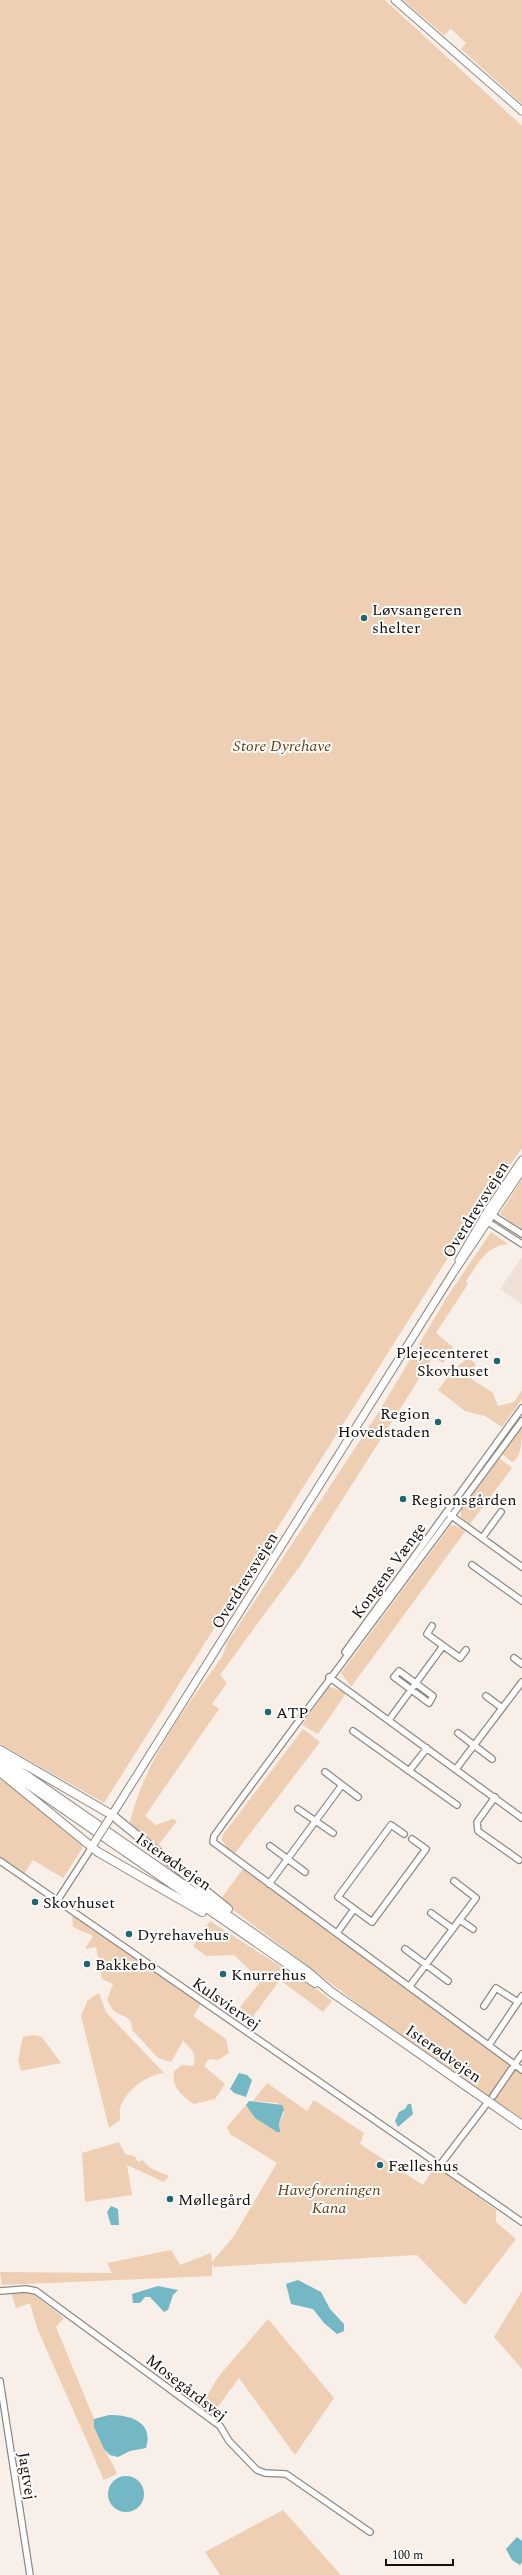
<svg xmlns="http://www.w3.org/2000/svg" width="522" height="2575" viewBox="0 0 522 2575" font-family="Spectral,serif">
  <rect width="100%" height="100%" fill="#f7efe8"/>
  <!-- built -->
  <path fill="#efe1d5" d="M522,1257v47l-22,-15z"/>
  <!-- green -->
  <path fill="#eecfb3" d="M0,0h385l137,126v1022l-42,59 -376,596 -104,-59z
    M403,0h119v104l-61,-55 5,-6 -15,-14 -7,6z
    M522,1179v50l-22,-15z
    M491,1232l17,12c-22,2 -30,20 -42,37l2,3 -32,49 17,14 -10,16 -10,-6 -131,206 -82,112 7,8 -15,21 7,5 -74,107 11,9 17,-6 4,2 -18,23 8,10 -38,-28c14,-63 55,-117 93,-169l5,-14 153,-233 67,-113z
    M468,1358l8,6 -6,14 23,15 5,13 16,-4 8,-12v9l-20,28 -17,-11 -20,-5 -27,-21 15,-20z
    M522,1426c0,12 0,32 -10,36l-10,-8z
    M498,1457l14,11 -42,56 -9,-7v-10z
    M451,1525l16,4 -116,158 -10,-14z
    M329,1687l18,5 -29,42 -16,-9z
    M303,1729l17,13 -87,114 -11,-16v-4z
    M0,1775l83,70 -1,4 -19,29 -30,-18 -9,14 -24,-16z
    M243,1869l279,204v46l-152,-106 -150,-113z
    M72,1915l129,89 -8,12 33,23 3,14 -11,7 -9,-1 -5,7 21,18 -10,15 -21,5c-14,-10 -22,-16 -20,-33l8,-6 11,1c5,-12 -2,-17 -10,-25l-12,21 -13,-4 -26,-28c0,-14 -6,-12 -15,-17 -5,-3 -7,-8 -10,-13l6,-16 -11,-5 -6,-32 -11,2 8,-13 -20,-9z
    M210,1921l109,70 13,10 -9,11 -43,-32 -28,38 -12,-11 21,-26 -27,-26 -28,1 -13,-10z
    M99,1993l7,19 58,61c-17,2 -35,15 -43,32 -2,4 -1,11 -1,15l-11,8 -28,-112 7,-16z
    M34,2035l8,2 19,26 -40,8 -3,-11 5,-23z
    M267,2083l40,28 7,-11 50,33 -4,11 63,41 12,-19 61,44v12l20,17 -51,66 -48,-50 -204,12 -1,-5v14l-210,9 -2,-13 112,1 -5,-10 64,-13 9,15 31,-12 1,9 22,-26 43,-73 -47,-29 -3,-7 19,-22c9,12 19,24 35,24l-2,-6 5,-10 -7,-10 -24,-2z
    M119,2142l6,12 9,2 5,6 3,-2 8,8 19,8 -5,6 -37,-17 5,30 -47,7 -3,-49z
    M522,2291v78l-28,-32z
    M11,2292l21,1 32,25 -8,9 38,92c-1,15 17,39 23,55l-13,6 -67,-152 -7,-25 -14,5z
    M268,2319l66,79 -39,57 -56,-77 -28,38 -11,-8 18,-31z
    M283,2510l58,65h-121l-15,-23z"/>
  <!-- water -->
  <path fill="#73b8c4" d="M239,2073l8,2 5,5 -6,17 -12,-4 -4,-4z
    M249,2101l33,4 2,4 -5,14 1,9h-3l-22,-14 -9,-13z
    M408,2104h3l2,10 -15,13 -3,-6 4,-9 6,-3z
    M111,2206l7,3 1,16h-8l-4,-13z
    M298,2280l23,12 9,17 14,15v7l-7,3 -13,-11 -11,-14 -22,-5 -5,-20z
    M158,2286l20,4 -5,5 -5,15 -4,2 -14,-15h-5l-5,6h-7l-1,-9z
    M109,2415c22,0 45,7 37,33l-16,3 -12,6 -8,-2 -6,-6 -10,-22v-8z
    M108 2494a18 18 0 1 1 36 0a18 18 0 1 1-36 0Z
    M517,2537l5,4v21l-2,3 -8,-5 -6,-11z"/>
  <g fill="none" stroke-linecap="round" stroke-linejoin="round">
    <!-- minor casing -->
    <g stroke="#908983" stroke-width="8">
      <path id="minor" d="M489,1213l33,21
        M485,1220l37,24
        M522,1421c-102,139 -207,276 -308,415l-1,6 309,228
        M449,1514l73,53
        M482,1538l19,-26
        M472,1565l50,36
        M432,1626l-5,8 33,24 6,-8
        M345,1652l177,-244
        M514,1658l8,6
        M399,1671l34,25 -4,7 -35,-26z
        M329,1677l193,141
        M486,1696l16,12
        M389,1720l54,-74
        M353,1731l104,74
        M458,1733l34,26
        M456,1769l66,-87
        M409,1771l18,-23
        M325,1772l33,25
        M495,1797l-18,25 1,9 41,29
        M298,1809l35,24
        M404,1834l-13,-9 -53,72 34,25 54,-73 -14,-10
        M270,1846l35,26
        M0,1861l522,361
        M269,1884l73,-99
        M57,1901l35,-54
        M431,1913l22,16
        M460,1920l13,9
        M337,1933l17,-24
        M405,1949l43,32
        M409,1987l67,-89 -22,-17
        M484,2006l12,-18 22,14
        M489,2045l33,-49
        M493,2096l29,-42
        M440,2165l45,-59
        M0,2291l26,-2 10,2 184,135 9,15 28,29 8,3 21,1 84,58
        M0,2381l30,194"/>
    </g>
    <!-- major casing -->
    <g stroke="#908983" stroke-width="9">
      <path id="major" d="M395,0l127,111
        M459,1260l28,-48 35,-52
        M110,1818l343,-545 69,-103"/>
    </g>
    <!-- highway casing -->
    <g stroke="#908983" stroke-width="10">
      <path id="highway" d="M0,1750l112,65 116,94
        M0,1757l253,176 55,39 22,19 192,134
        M0,1765l315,218
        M0,1772l98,80 104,60"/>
    </g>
    <!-- minor -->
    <use href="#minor" stroke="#fff" stroke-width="5.5"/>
    <!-- major -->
    <use href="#major" stroke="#fff" stroke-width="7"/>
    <!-- highway -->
    <use href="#highway" stroke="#fff" stroke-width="8"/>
    <!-- major-bridge casing -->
    <g stroke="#908983" stroke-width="9" stroke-linecap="butt">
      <path id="major-bridge" d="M94,1843l16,-25"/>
    </g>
    <!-- major-bridge -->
    <use href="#major-bridge" stroke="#fff" stroke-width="7"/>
  </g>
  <!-- markers -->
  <g fill="#1d6772" stroke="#fffdfc" stroke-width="1.5">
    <circle cx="364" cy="618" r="4"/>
    <circle cx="497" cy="1361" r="4"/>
    <circle cx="438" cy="1422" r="4"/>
    <circle cx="403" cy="1499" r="4"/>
    <circle cx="268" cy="1712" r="4"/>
    <circle cx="35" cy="1902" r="4"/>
    <circle cx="129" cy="1934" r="4"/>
    <circle cx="87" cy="1964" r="4"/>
    <circle cx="223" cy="1974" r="4"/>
    <circle cx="380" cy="2165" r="4"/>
    <circle cx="170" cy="2199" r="4"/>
  </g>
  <g text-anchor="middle" stroke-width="4" stroke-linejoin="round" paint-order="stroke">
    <!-- poi labels -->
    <g font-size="16" fill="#110e0c" stroke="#fffdfc" text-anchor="start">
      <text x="372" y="615">Løvsangeren<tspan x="372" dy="18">shelter</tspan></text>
      <text x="489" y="1358" text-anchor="end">Plejecenteret<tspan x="489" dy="18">Skovhuset</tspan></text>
      <text x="430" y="1419" text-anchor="end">Region<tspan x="430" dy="18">Hovedstaden</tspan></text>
      <text x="411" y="1505">Regionsgården</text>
      <text x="276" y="1718">ATP</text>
      <text x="43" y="1908">Skovhuset</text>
      <text x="137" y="1940">Dyrehavehus</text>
      <text x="95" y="1970">Bakkebo</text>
      <text x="231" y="1980">Knurrehus</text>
      <text x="388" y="2171">Fælleshus</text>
      <text x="178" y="2205">Møllegård</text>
    </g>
    <!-- park labels -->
    <g font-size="16" font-style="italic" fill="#673d11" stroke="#fffdfc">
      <text x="282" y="751">Store Dyrehave</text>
      <text x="329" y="2195">Haveforeningen<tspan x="329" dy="18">Kana</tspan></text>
    </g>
    <!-- street labels -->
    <g font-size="16" fill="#110e0c" stroke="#fffdfc">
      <text transform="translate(475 1209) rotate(-58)" y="6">Overdrevsvejen</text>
      <text transform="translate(388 1570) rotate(-54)" y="6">Kongens Vænge</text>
      <text transform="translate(244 1580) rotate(-58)" y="6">Overdrevsvejen</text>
      <text transform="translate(174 1861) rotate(35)" y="6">Isterødvejen</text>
      <text transform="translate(227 2003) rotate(35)" y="6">Kulsviervej</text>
      <text transform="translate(444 2053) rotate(35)" y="6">Isterødvejen</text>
      <text transform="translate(187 2387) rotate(38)" y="6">Mosegårdsvej</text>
      <text transform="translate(28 2476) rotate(81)" y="6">Jagtvej</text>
    </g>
  </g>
  <!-- scale -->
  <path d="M386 2559v6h67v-6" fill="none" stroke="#110e0c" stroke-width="2"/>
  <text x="392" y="2559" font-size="12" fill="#110e0c" stroke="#fffdfc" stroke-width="3" paint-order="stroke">100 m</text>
</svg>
